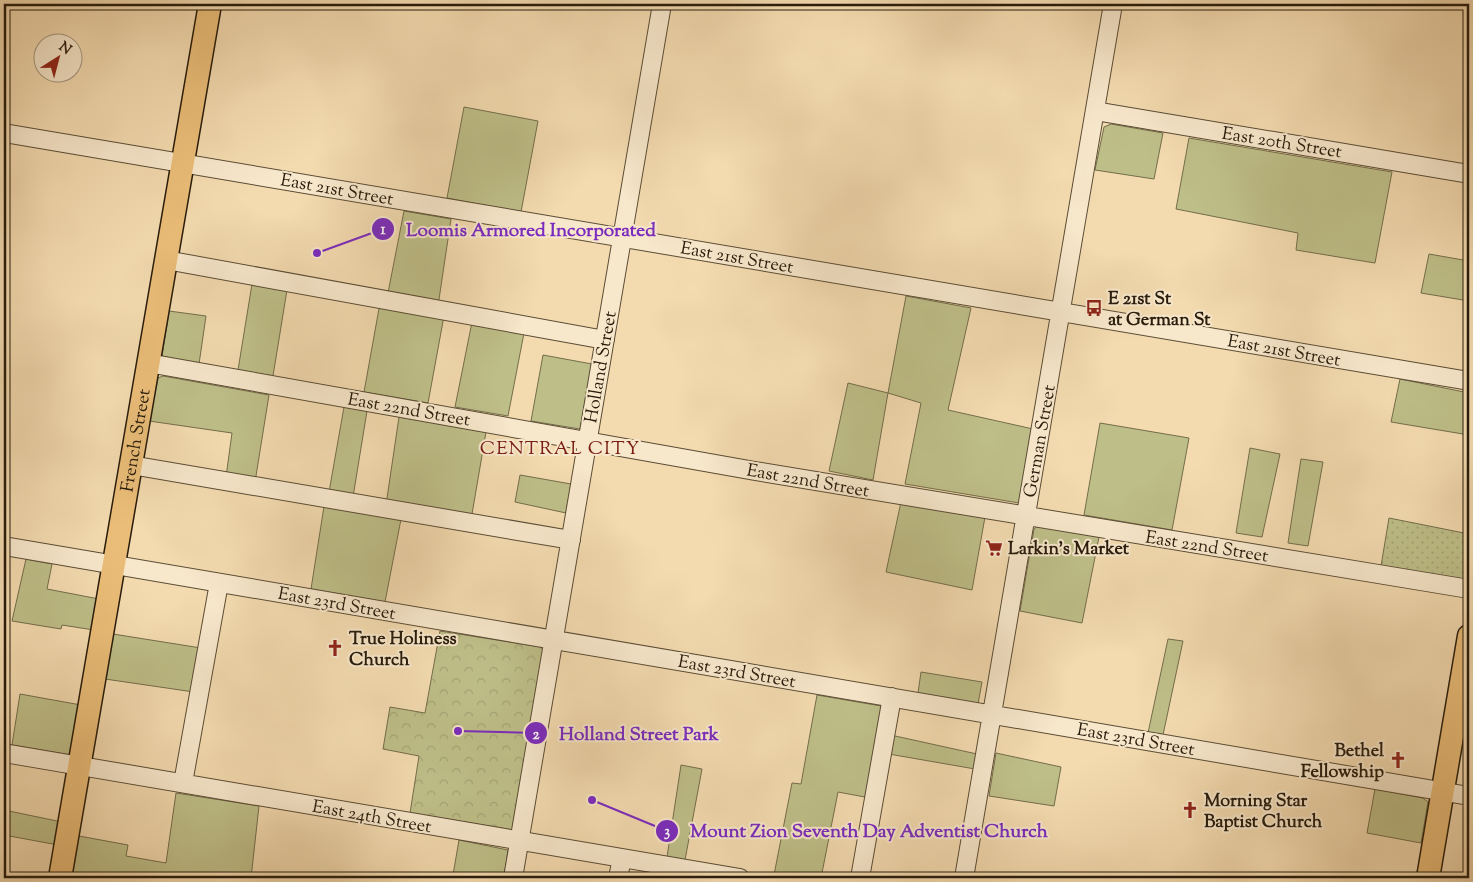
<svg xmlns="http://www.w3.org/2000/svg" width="1473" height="882" viewBox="0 0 1473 882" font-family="'Sorts Mill Goudy',serif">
  <defs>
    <pattern id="park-crowns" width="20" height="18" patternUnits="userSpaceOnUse" patternTransform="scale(1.25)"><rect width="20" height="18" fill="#bebe88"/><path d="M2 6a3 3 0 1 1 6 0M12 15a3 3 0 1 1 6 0" fill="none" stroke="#a3a374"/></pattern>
    <pattern id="garden-dots" width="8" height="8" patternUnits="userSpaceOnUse" patternTransform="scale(1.25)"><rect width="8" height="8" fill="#bebe88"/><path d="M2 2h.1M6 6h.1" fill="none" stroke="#a3a374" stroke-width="1.8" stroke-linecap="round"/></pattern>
  </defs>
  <rect width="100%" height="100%" fill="#f3daaf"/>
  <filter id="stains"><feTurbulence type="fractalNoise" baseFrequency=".004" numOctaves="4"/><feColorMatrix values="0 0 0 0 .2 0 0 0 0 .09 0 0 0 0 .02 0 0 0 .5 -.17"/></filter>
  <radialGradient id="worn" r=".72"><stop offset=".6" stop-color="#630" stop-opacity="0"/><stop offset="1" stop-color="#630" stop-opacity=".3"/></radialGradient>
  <!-- grass -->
  <path fill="#bebe88" stroke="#736d4a" d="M464,107l74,14 -17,91 -74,-14z
    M1111,124l52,9 -9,46 -59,-9 9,-43z
    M1189,138l203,34 -17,91 -79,-13 2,-17 -122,-24z
    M404,211l47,8 -13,87 -51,-8z
    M1429,254l40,7v40l-48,-8z
    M252,284l35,6 -14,86 -35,-6z
    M906,296l65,12 -23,102 85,19 -12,72 -2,2 -114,-19 16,-81 -33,-10 -15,87 -44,-9 19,-88 40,10z
    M380,303l64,13 -16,87 -64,-11z
    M169,311l37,5 -7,48 -37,-8z
    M472,322l52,11 -16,83 -53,-9z
    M543,355l49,9 -12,65 -49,-8z
    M163,376l106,19 -14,87 -29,-5 6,-44 -83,-12 9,-43z
    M1400,379l69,14v42l-78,-13z
    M344,407l23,4 -14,86 -24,-5z
    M399,417l87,15 -15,88 -85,-15z
    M1100,423l89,15 -17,92 -88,-15z
    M1250,448l30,6 -18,83 -26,-4z
    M1301,459l22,3 -15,84 -20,-3z
    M520,475l51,9 -5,29 -51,-11z
    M325,500l77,14 -17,88 -74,-13z
    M901,502l84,15 -13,73 -86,-18z
    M1038,526l61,11 -17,86 -62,-12 14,-82z
    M26,559l26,5 -5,25 52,10 -5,31 -32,-5 -1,4 -49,-8z
    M113,634l88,14 -7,44 -89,-13z
    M1168,639l15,2 -20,94 -15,-2z
    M921,672l61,10 -4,22 -60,-11z
    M20,694l61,11 -11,50 -58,-10z
    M817,695l70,12 -17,91 -32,-6 -17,86h-30l-17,-3 18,-92 9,1z
    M886,734l91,20 -2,15 -92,-16z
    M996,753l65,14 -7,39 -65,-10z
    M681,765l21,4 -17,91 -18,-3z
    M1375,789l48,9 5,4 -7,41 -54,-10z
    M176,793l83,13 -8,72h-179l7,-42 49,9 -2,11 40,7z
    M4,810l58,12 -4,23 -54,-10z
    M459,840l49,10 -4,28h-33l-18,-3z"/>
  <!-- park -->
  <path fill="url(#park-crowns)" stroke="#736d4a" d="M440,631l101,16 2,3 -30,180 -103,-17 9,-57 -36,-7 7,-42 35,6z"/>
  <!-- garden -->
  <path fill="url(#garden-dots)" stroke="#736d4a" d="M1389,518l80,16v25l-3,18 -4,2 -81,-13z"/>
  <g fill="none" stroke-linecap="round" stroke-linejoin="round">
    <!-- minor casing -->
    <g stroke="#5b4c35" stroke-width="20">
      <path id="minor" d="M1095,111l374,63
        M4,133l1465,248
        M166,260l439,80
        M148,363l607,108 714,118
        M131,465l440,75
        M4,546l1465,250
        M4,753l736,125
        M183,783l36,-200
        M513,878l149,-874
        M618,878l4,-20
        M860,878l32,-181
        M964,878l149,-874"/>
    </g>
    <!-- major casing -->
    <g stroke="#281c0c" stroke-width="25">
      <g id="major">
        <path id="s1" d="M60,878l150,-874"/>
        <path d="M1428,878l41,-242"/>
      </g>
    </g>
    <!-- minor -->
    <use href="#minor" stroke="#f7e7cb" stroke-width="18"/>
    <!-- major -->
    <use href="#major" stroke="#eabd78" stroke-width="22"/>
  </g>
  <!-- icons -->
  <defs>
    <g id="bus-bare" transform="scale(1.35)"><path d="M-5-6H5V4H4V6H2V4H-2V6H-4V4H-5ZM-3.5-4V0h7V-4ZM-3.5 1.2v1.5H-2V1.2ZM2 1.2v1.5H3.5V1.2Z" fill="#8f2418" stroke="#f7e7cb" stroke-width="2.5" paint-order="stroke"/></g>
    <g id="supermarket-bare" transform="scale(1.35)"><path d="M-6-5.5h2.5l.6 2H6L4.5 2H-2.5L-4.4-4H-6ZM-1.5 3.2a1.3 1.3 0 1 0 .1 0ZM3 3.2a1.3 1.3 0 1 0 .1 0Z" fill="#8f2418" stroke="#f7e7cb" stroke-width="2.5" paint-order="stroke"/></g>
    <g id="church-bare" transform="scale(1.35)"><path d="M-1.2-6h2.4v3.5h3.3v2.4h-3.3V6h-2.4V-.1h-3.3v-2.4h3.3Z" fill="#8f2418" stroke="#f7e7cb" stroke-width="2.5" paint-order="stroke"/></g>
  </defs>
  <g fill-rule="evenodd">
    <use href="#bus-bare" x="1094" y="308"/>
    <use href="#supermarket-bare" x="994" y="548"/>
    <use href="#church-bare" x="335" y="648"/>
    <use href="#church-bare" x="1398" y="760"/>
    <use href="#church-bare" x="1190" y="810"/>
  </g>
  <g text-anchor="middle" stroke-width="4" stroke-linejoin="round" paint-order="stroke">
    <!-- street labels -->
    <g font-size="18" fill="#281c0c" stroke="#f7e7cb">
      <text transform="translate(1282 142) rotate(9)" y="6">East 20th Street</text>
      <text transform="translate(337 189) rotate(10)" y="6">East 21st Street</text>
      <text transform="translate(737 257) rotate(10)" y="6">East 21st Street</text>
      <text transform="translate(1284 350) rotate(10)" y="6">East 21st Street</text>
      <text transform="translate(600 367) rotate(-80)" y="6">Holland Street</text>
      <text transform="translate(409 409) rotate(10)" y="6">East 22nd Street</text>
      <text dy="6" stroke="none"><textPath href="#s1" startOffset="444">French Street</textPath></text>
      <text transform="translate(1039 441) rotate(-80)" y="6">German Street</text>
      <text transform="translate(808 480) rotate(10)" y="6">East 22nd Street</text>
      <text transform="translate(1207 546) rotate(9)" y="6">East 22nd Street</text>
      <text transform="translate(337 603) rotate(10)" y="6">East 23rd Street</text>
      <text transform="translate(737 671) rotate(10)" y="6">East 23rd Street</text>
      <text transform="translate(1136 739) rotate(10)" y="6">East 23rd Street</text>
      <text transform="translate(372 816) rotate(10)" y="6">East 24th Street</text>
    </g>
    <!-- poi labels -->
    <g font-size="18" font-weight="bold" fill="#281c0c" stroke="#f7e7cb" text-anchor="start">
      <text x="1108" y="304">E 21st St<tspan x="1108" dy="21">at German St</tspan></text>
      <text x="1008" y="554">Larkin's Market</text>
      <text x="349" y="644">True Holiness<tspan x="349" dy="21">Church</tspan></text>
      <text x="1384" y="756" text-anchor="end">Bethel<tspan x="1384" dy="21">Fellowship</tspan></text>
      <text x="1204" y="806">Morning Star<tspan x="1204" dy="21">Baptist Church</tspan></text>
    </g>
    <!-- neighbourhood labels -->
    <g font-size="19" letter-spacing="1" fill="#7a1f14" stroke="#f7e7cb">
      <text x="560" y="454">CENTRAL CITY</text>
    </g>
  </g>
  <!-- callouts -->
  <path fill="none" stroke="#7b2cbf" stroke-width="2" d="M317 253L383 229M458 731L536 733M592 800L667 831"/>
  <g fill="#7b2cbf" stroke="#f7e7cb" stroke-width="2">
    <circle cx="317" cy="253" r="5"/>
    <circle cx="458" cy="731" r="5"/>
    <circle cx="592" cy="800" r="5"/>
    <circle cx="383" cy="229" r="12"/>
    <circle cx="536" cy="733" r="12"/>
    <circle cx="667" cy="831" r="12"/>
  </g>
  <g font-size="15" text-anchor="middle" font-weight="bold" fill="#fff">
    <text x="383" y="234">1</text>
    <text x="536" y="739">2</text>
    <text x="667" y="836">3</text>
  </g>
  <g font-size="19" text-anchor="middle" font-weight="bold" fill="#7b2cbf" stroke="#f7e7cb" stroke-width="4" stroke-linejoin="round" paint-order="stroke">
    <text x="531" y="236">Loomis Armored Incorporated</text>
    <text x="639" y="740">Holland Street Park</text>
    <text x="869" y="837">Mount Zion Seventh Day Adventist Church</text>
  </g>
  <!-- margin -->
  <rect width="1473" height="882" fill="none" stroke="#f3daaf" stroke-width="20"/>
  <rect x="5" y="5" width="1463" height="872" fill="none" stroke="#281c0c" stroke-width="2.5"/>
  <rect x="10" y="10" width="1453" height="862" fill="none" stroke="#281c0c"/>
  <!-- north arrow -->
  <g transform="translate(58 58) rotate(36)"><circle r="24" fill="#f7e7cb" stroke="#a4967f"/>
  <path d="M0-4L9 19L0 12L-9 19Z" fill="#8f2418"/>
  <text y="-8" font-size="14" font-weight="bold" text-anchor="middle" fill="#281c0c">N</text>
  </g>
  <rect width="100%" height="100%" filter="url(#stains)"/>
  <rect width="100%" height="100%" fill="url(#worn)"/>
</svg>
